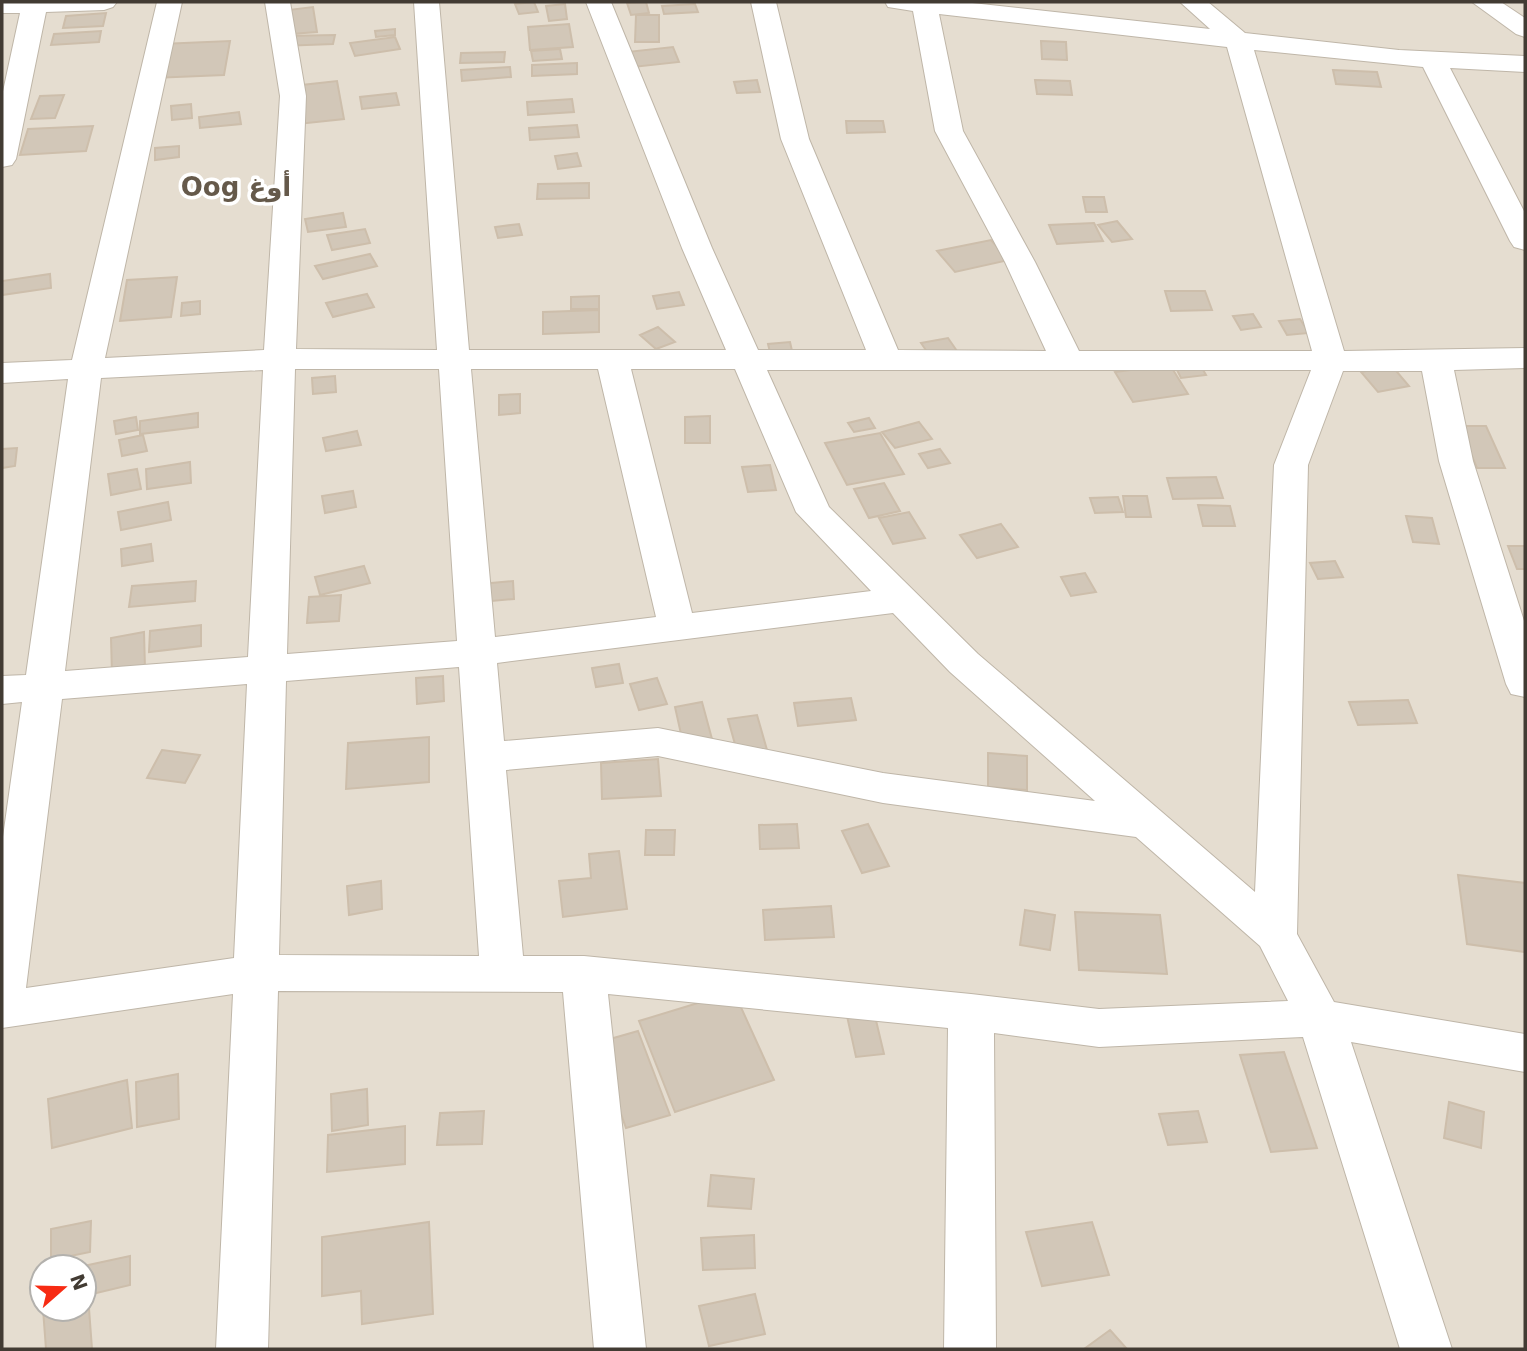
<svg xmlns="http://www.w3.org/2000/svg" width="1527" height="1351" viewBox="0 0 1527 1351" font-family="'DejaVu Sans',Cairo,sans-serif">
  <rect width="100%" height="100%" fill="#f1ece2"/>
  <!-- residential -->
  <path fill="#e5ddd0" fill-rule="evenodd" d="M2,2h1523v1347h-1523zM42,1267h42v42h-42z"/>
  <!-- building -->
  <path fill="#d2c7b8" stroke="#cdbeab" stroke-width="2" d="M534,2l4,10 -19,2 -4,-10z
    M646,2l3,11 -18,2 -4,-12z
    M565,4l2,15 -18,2 -3,-15z
    M695,4l3,8 -34,2 -2,-8z
    M313,7l4,25 -26,2 -3,-24z
    M106,13l-3,13 -40,2 3,-12z
    M636,15h23v27h-24z
    M569,24l4,23 -43,3 -2,-23z
    M395,29v6l-19,2 -1,-6z
    M101,31l-2,11 -48,3 3,-11z
    M335,35l-2,9 -52,2 2,-10z
    M395,37l5,12 -45,7 -5,-13z
    M230,41l-6,34 -71,3 8,-34z
    M1041,41l25,1 1,18 -25,-1z
    M673,47l6,15 -46,5 -6,-15z
    M560,49l2,10 -29,2 -2,-10z
    M505,52l-1,10 -44,1 1,-10z
    M577,63v11l-45,2v-11z
    M510,67l1,10 -49,4 -1,-11z
    M1333,70l44,2 4,15 -45,-3z
    M757,80l3,12 -23,1 -3,-11z
    M1035,80l35,1 2,14 -35,-1z
    M337,81l7,38 -46,5 -5,-38z
    M396,93l3,12 -37,4 -2,-12z
    M64,95l-9,23 -24,1 9,-23z
    M572,99l2,13 -46,3 -1,-13z
    M191,104l1,14 -20,2 -1,-14z
    M239,112l2,12 -41,4 -1,-11z
    M846,121h37l2,11 -38,1z
    M577,125l2,12 -49,3 -1,-12z
    M93,126l-7,25 -66,4 8,-26z
    M179,146v11l-24,3v-12z
    M577,153l4,13 -23,3 -3,-13z
    M589,183v15l-52,1 1,-15z
    M1083,197h21l3,15h-21z
    M343,213l3,14 -38,5 -3,-13z
    M1117,221l15,18 -20,3 -14,-17z
    M1094,223l9,18 -46,3 -8,-19z
    M519,224l3,11 -24,3 -3,-11z
    M365,229l5,14 -38,7 -5,-15z
    M991,240l18,20 -54,12 -18,-21z
    M370,254l7,12 -54,13 -8,-13z
    M50,274l1,14 -49,7v-14z
    M177,277l-6,40 -51,4 7,-41z
    M1165,291h40l7,19 -41,1z
    M679,292l5,13 -27,4 -4,-13z
    M367,294l7,13 -41,10 -7,-14z
    M599,296v13h-28v-12z
    M200,301v13l-19,2 1,-13z
    M599,310v22l-56,2v-22z
    M1253,314l8,13 -20,3 -8,-14z
    M1300,319l9,14 -22,2 -8,-14z
    M658,327l17,15 -19,7 -16,-14z
    M948,338l9,13 -27,5 -9,-13z
    M790,342l5,22 -22,1 -5,-21z
    M1199,363l7,12 -25,3 -6,-12z
    M1170,365l18,29 -55,8 -18,-30z
    M1392,366l17,20 -31,6 -17,-20z
    M335,376l1,16 -23,2 -1,-16z
    M520,394v19l-21,2v-20z
    M198,413v14l-58,7v-13z
    M710,416v27h-25v-26z
    M136,417l2,13 -22,4 -2,-13z
    M869,418l6,10 -21,4 -6,-9z
    M919,422l13,17 -37,9 -13,-16z
    M1459,426h27l19,42h-28z
    M357,431l4,14 -35,6 -3,-13z
    M880,433l24,41 -57,11 -22,-42z
    M143,435l4,16 -25,5 -3,-16z
    M17,448l-2,18 -13,2v-19z
    M940,449l10,14 -22,5 -9,-14z
    M190,462l1,21 -44,6 -1,-20z
    M770,465l6,25 -28,2 -6,-25z
    M137,469l4,20 -30,6 -3,-21z
    M1216,477l7,21 -50,1 -6,-21z
    M884,483l16,28 -31,7 -15,-29z
    M353,491l3,16 -31,6 -3,-17z
    M1123,496h24l4,21h-25z
    M1118,497l5,15 -28,1 -5,-15z
    M168,502l3,18 -50,10 -3,-18z
    M1198,505l32,1 5,20h-32z
    M909,512l16,26 -32,6 -14,-26z
    M1406,516l26,2 7,26 -26,-2z
    M1001,524l17,23 -41,11 -17,-23z
    M151,544l2,17 -31,5 -1,-17z
    M1508,546h17v23h-8z
    M1335,561l8,16 -25,2 -8,-16z
    M364,566l6,17 -50,12 -5,-18z
    M1085,573l11,19 -25,4 -10,-19z
    M196,581l-1,20 -66,6 3,-21z
    M513,581l1,18 -33,3v-18z
    M341,595l-2,26 -32,2 2,-26z
    M201,625v21l-52,6 1,-21z
    M144,632l1,37 -33,5 -1,-36z
    M619,664l4,19 -27,4 -4,-19z
    M443,676l1,25 -27,3 -1,-26z
    M657,678l10,26 -28,6 -9,-26z
    M851,698l5,22 -58,6 -4,-23z
    M1408,700l9,23 -59,2 -9,-23z
    M702,702l10,37 -29,4 -8,-36z
    M757,715l10,35 -29,5 -10,-36z
    M429,737v45l-83,7 2,-46z
    M162,750l38,5 -15,28 -38,-5z
    M988,753l39,3v34l-39,-3z
    M658,759l3,37 -59,3 -1,-36z
    M797,824l2,24 -39,1 -1,-24z
    M868,824l21,42 -27,7 -20,-42z
    M646,830h29l-1,25h-29z
    M619,851l8,58 -64,8 -4,-36 32,-3 -2,-24z
    M1458,875l67,8v69l-58,-8z
    M381,881l1,28 -33,6 -2,-29z
    M831,906l3,31 -69,3 -2,-30z
    M1025,910l30,5 -5,35 -30,-5z
    M1075,912l85,3 7,59 -88,-4z
    M734,992l40,88 -99,32 -36,-91z
    M874,1012l10,42 -28,3 -9,-41z
    M638,1031l32,84 -44,13 -30,-85z
    M1284,1052l33,96 -46,4 -31,-97z
    M178,1074l1,45 -42,8 -1,-45z
    M127,1080l5,48 -80,20 -4,-49z
    M367,1089l1,36 -36,6 -1,-37z
    M1449,1102l35,10 -3,36 -37,-10z
    M484,1111l-2,33 -45,1 3,-32z
    M1198,1111l9,31 -39,3 -9,-31z
    M405,1126v38l-78,8 1,-37z
    M711,1175l43,4 -3,30 -43,-3z
    M91,1221l-1,31 -39,8v-31z
    M429,1222l4,92 -71,10 -1,-33 -39,5v-59z
    M1092,1222l17,53 -67,11 -16,-54z
    M754,1235l1,33 -52,2 -2,-32z
    M130,1256v29l-46,11v-29h-5z
    M755,1294l10,40 -56,12 -10,-40z
    M88,1295l4,54h-46l-3,-40h41v-13z
    M1110,1330l17,19h-43z"/>
  <g fill="none" stroke-linecap="round" stroke-linejoin="round">
    <!-- minor casing -->
    <g stroke="#bfb6a8" stroke-width="2">
      <path id="minor" d="M2,2h115l-4,5 -9,3 -58,2 -30,147 -4,6 -10,2v-71l18,-83h-18z
        M157,2h25l-77,356 159,-8 16,-254 -15,-94h25l16,94 -10,253 141,1 -23,-348h25l30,348h257l-44,-102 -96,-246h25l101,246 46,102h108l-85,-211 -30,-137h25l33,137 89,211 148,1 -41,-89 -70,-131 -22,-120 -25,-4 -3,-5h78l247,27 -30,-27h28l37,31 154,17 126,6v16l-75,-4 75,145v37l-11,-3 -4,-6 -87,-174 -169,-17 90,301 181,-3v20l-71,2 19,91 52,163v73l-14,-3 -5,-10 -67,-223 -17,-90h-79l-35,94 -11,469 37,68 191,32v38l-174,-30 101,307h-52l-97,-312 -204,10 -105,-14 2,316h-52l4,-321 -340,-34 38,355h-52l-31,-357 -285,-1 -10,358h-52l17,-355 -231,34v-184l20,-142 -20,2v-28l24,-1 42,-296 -66,4v-20l70,-3zM939,14l288,33 85,304h-233l-44,-89 -72,-131zM295,369h144l18,272 -170,13zM471,369h127l58,248 -161,20zM631,369h104l61,143 75,79 -179,22zM263,370l-15,287 -183,14 36,-293zM767,370h544l-37,95 -19,427 -277,-238 -149,-147zM893,613l57,59 145,129 -212,-28 -225,-45 -154,13 -7,-78zM459,667l20,289 -200,-1 7,-274zM247,684l-13,274 -208,30 36,-289zM658,756l225,47 253,34 124,109 28,55 -189,8 -128,-15 -387,-38h-61l-17,-186z
        M1472,2h29l24,16v19l-9,-3z"/>
    </g>
    <!-- minor -->
    <use href="#minor" fill="#fff" fill-rule="evenodd"/>
  </g>
  <g text-anchor="middle" stroke-width="7" stroke-linejoin="round" paint-order="stroke">
    <!-- far-town labels -->
    <g font-size="26" font-weight="bold" fill="#65594a" stroke="#fff">
      <text x="236" y="196">Oog أوغ</text>
    </g>
  </g>
  <!-- border -->
  <rect width="1527" height="1351" fill="none" stroke="#423b33" stroke-width="7"/>
  <!-- north arrow -->
  <g transform="translate(63 1288) rotate(70)"><circle r="33" fill="#ffffff" stroke="#b3b1ad" stroke-width="2"/>
  <path d="M0-5L12 26L0 18L-12 26Z" fill="#f72b13"/>
  <text y="-10" font-size="19" font-weight="bold" text-anchor="middle" fill="#423b33">N</text>
  </g>
</svg>
